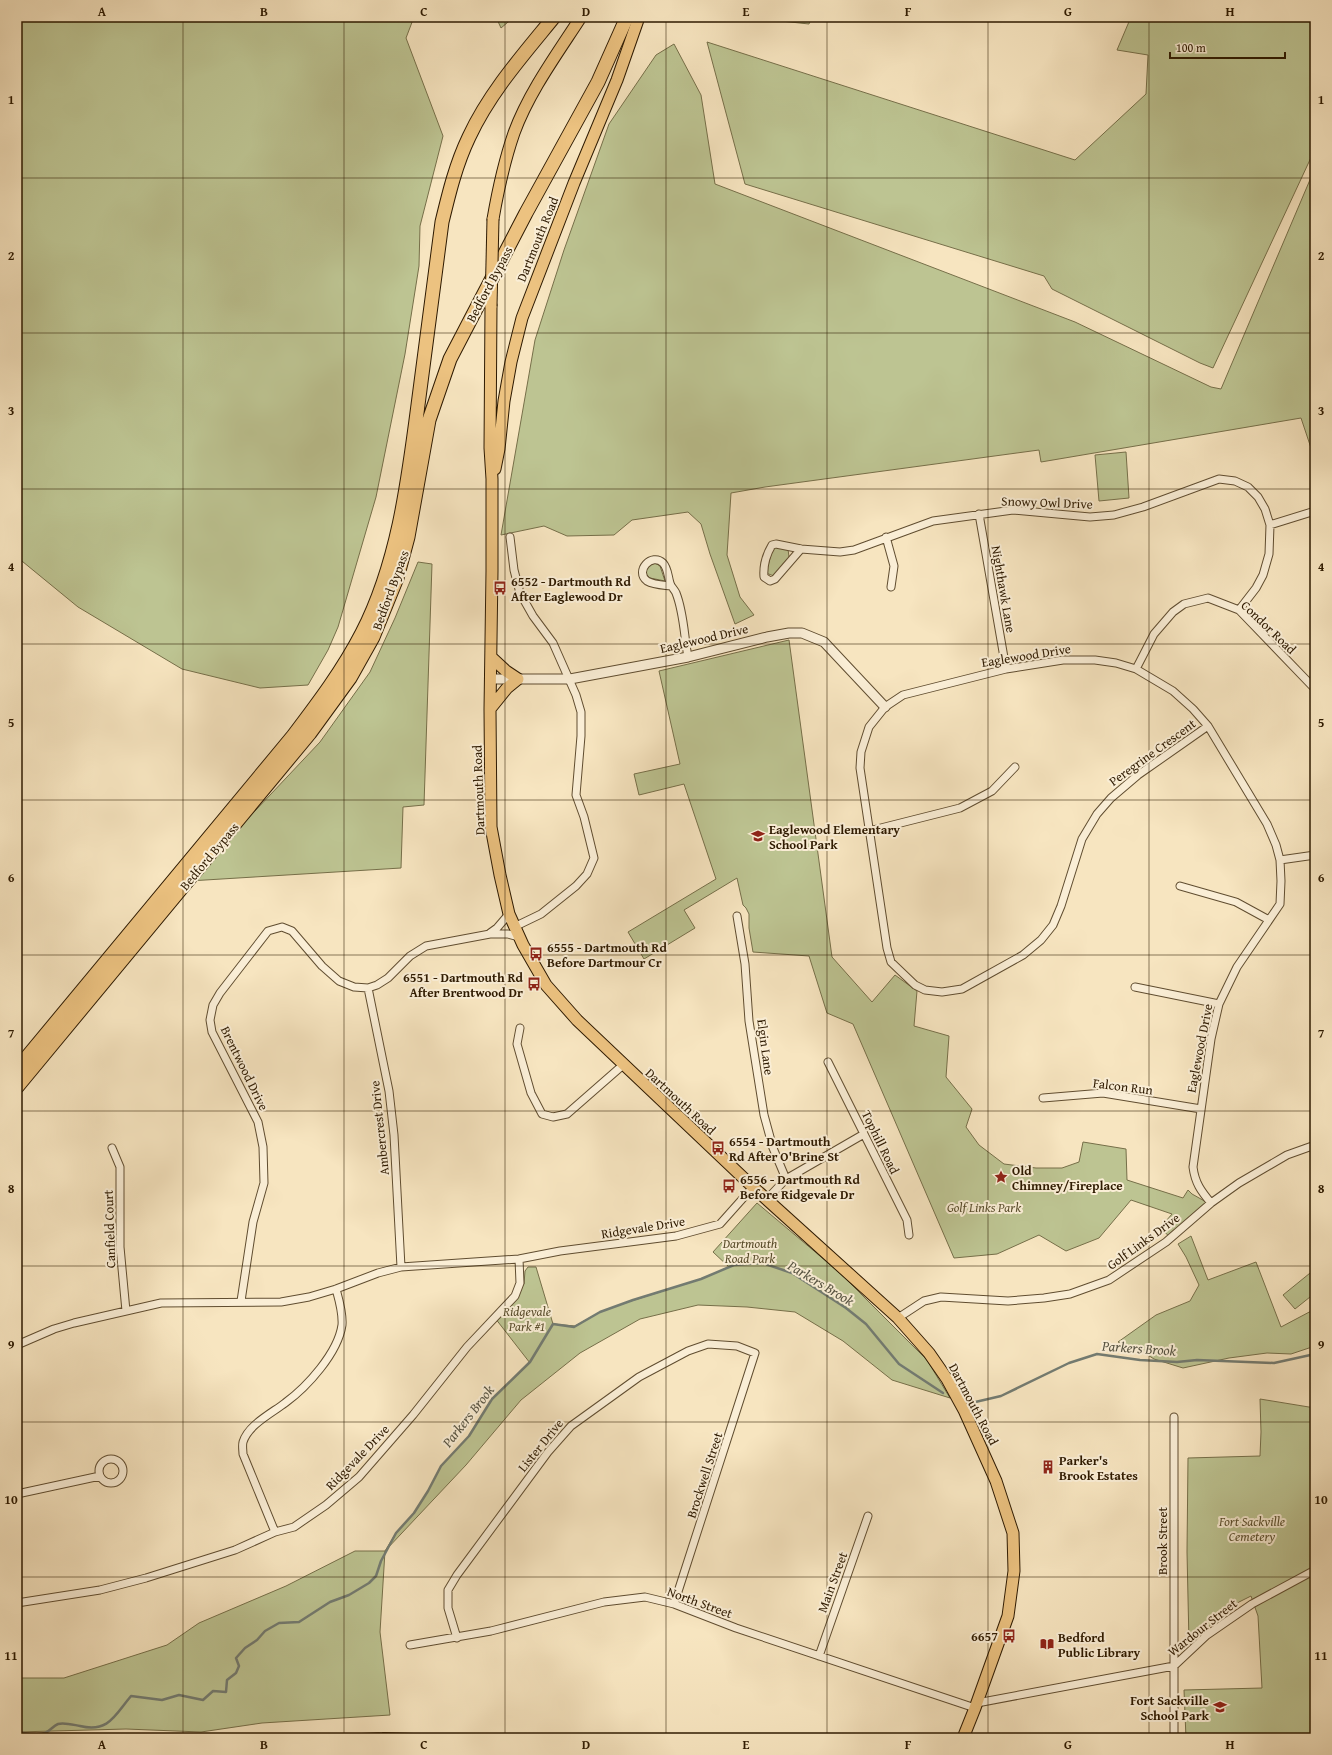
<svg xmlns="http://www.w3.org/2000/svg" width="1332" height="1755" viewBox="0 0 1332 1755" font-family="'Gentium Book Plus',serif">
  <rect width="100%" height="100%" fill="#f7e5c0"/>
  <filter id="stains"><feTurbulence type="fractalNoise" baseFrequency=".005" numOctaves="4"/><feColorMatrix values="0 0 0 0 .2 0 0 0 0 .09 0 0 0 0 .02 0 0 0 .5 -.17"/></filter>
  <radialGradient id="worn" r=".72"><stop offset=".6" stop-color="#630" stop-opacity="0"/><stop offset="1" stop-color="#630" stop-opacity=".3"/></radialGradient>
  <!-- green -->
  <path fill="#bdc492" stroke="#766f49" d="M17,17h397l-8,21 37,98 -23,90 -1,40 -14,88 -29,143 -38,130 -10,23 -20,35 -48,3 -78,-19 -104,-62 -61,-50z
    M496,17h18l-13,11z
    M744,17h68l-3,7z
    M1131,17h184v132l-102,219 -13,-5 -148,-74 -8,-13 -299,-92 -38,-142 368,118 71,-66 2,-39 -31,-5z
    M674,44l27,51 14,89 360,138 136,65 10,2 94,-221v292l-14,-42 -260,44 -2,-12 -274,37 -34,6 -4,62 13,42 14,18 -19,9 -25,-70 -9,-30 -13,-12 -56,8 -18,15 -47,1 -23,-10 -43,9 34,-195 29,-90 45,-126 47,-69z
    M1126,452l3,46 -30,3 -4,-46z
    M773,547l15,2 1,8 -15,19 -8,-3z
    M418,562l14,2 -8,241 -21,2 -2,61 -212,13 131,-139 50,-70 25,-54z
    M655,563l5,3 5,15 -15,-3 -4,-4 1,-8z
    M789,640l43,317 40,45 23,-27 22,16 -3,35 35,10 -3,41 26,32 -6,18 13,18 25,19 32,4h26l17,-6 4,-20 43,7 1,31 56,18 5,-8 4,4 16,9 -38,34 -10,-9 12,-14 -41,-14 -32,38 -33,13 -27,-16 -42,19 -43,4 -101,-234 -26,-11 -18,-57 -56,-4 -4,-24v-14l-3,-6 -3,-3 -6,-27 -53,32 11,18 -51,31 -16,-27 88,-53 -32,-95 -45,11 -5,-21 46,-10 -21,-93z
    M757,1203l82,69 88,88 23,38 -58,-18 -49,-39 -48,-29 -48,-5 -49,-2 -58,14 -60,34 -59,47 -55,65 -81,86 -5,81 10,83 -128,8 -61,9 -75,-3 -109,3v-54h47l103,-33 32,-22 87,-37 69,-35h30l11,-18 18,-20 14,-22 13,-25 28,-30 23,-37 38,-36 -35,-45 29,-34 1,-13 3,-4h8l17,57 22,2 25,-14 28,-10 73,-23 28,-12 -16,-15z
    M1191,1236l17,44 48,-18 25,65 34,-18v37l-24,8 -24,-1 -38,5 -46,10 -29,-9 -11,-7 -25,-10 38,-27 34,-14 9,-16 -13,-28 -8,-13z
    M1315,1269v24l-20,16 -12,-14z
    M1260,1399l55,9v330h-129l-2,-48 78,-2 -4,-72 -7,-20 -12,6 -50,41 -2,-91 1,-94 72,-2 1,-24z"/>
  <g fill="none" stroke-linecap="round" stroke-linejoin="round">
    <!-- stream -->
    <path stroke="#737b71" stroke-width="2.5" d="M971,1403l30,-7 68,-33 28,-9 43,6 37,2 20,-2 77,3 41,-9
      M17,1732c9,1 20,4 28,1 5,-2 8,-7 13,-9 6,-2 16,1 22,2 29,7 35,-11 51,-30l31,4 17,-5 24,5 10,-9 13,1 1,-12 9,-7 3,-7 -3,-8 9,-10 12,-8 8,-9 14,-8 20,-1 31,-20 19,-7 20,-12 7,-7 5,-15 15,-28 18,-20 14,-22 13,-25 28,-30 23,-37 38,-37 23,-38 21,3 26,-15 33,-12 68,-21 33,-14 28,-2 30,10 54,35 20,16 33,40 44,29"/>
    <!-- minor casing -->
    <g stroke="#604d30" stroke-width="9">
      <path id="minor" d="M979,514l27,155
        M1270,525l45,-14
        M510,537l4,33 6,23 13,23 20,27 23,52 5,17v24l-5,59 8,22 10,41 -7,16 -11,12 -35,28 -27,13
        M886,537l8,29 -3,21
        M801,549l-26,30 -5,2 -6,-4c-1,-12 2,-22 8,-32l4,-1 25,5 39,3 14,-2 79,-29 80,-11 77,7 24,-2 29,-8 76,-28 16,2 13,6 10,10 7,12 5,16 -1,29 -6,21 -7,13 -17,22
        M671,586c-8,-1 -17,-1 -24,-5 -13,-10 5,-29 16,-18 5,5 5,14 7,20 1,4 5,7 6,10 8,20 8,43 12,64
        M1136,669l18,-35 19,-22 11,-8 24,-6 31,12 76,79
        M1208,726l-70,49 -27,23 -14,16 -15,25 -21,67 -8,19 -12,15 -18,15 -61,34 -20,3 -17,-2 -10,-5 -24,-23 -4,-14 -27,-180 1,-16 8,-25 16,-20 18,-12 103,-26 57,-9h32l21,3 20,6 37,22 20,18 15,17 59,98 9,21 4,15 1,21 -1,23 -43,63 -18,37 -8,35 -18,128c2,16 8,24 18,36
        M869,831l91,-23 32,-17 23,-24
        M1280,860l35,-5
        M1180,886l56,16 33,18
        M737,916l8,48 4,57 15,94 9,33 13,31
        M490,933l7,-5 12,-14
        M1135,987l84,17
        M368,988l21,103 5,44 7,132
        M520,1028l-3,16 14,49 11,21 11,3 14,-3 56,-49
        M828,1062l79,158 2,15
        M1043,1098l60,-5 98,16
        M112,1148l8,19v80l6,64
        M767,1199l19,-20 78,-45
        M241,1301l12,-79 11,-39 -1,-36 -5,-25 -46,-90 -2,-12 3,-15 7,-12 48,-62 14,-4 10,4 30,35 17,15 15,6 14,1 9,-3 11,-7 22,-22 16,-10 64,-12h18l11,3
        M898,1318l26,-17 17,-4 67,4 36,-3 26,-4 39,-14 57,-38 45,-39 28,-20 48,-28 28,-10
        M17,1345l37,-16 20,-6 87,-20 120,-1 28,-5 27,-8 42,-16 23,-6 118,-8 41,-8 116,-15 44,-12 33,-37
        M1174,1417v321
        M99 1471a12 12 0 1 1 24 0a12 12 0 1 1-24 0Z
        M17,1494l83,-18
        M275,1532l-32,-78c0,-3 -1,-8 0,-12 5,-17 29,-29 42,-39 22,-16 53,-50 57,-78 1,-12 -3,-25 -6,-36
        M17,1603l83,-13 46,-12 89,-28 40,-18 19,-5 32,-22 33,-28 54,-62 54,-68 48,-51 5,-13 -1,-24
        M457,1638l-9,-30v-18l9,-15 91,-123 23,-26 68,-49 49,-26 20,-7 29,2 18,7 -81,251
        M410,1645l81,-14 113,-29 41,-5 29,7 62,24 239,80
        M819,1656l49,-140
        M977,1703l197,-37 33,-31 45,-31 63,-34"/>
    </g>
    <!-- tertiary casing -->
    <g stroke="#604d30" stroke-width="11">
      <path id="tertiary" d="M490,679h80l118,-22 79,-20 22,-4h13l22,9 61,65"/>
    </g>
    <!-- primary casing -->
    <g stroke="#2e1a00" stroke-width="13">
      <path id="primary" d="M493,219c5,-29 11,-57 21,-86 15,-41 43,-79 67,-116
        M491,306l-1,142 2,31v92l-2,138 1,118 9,48 9,39 14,31 23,40 31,35 176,167 145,131 31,35 18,26 17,31 32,71 17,52 1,38 -6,45 -33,92 -12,30
        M495,469l4,-20 5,-48 7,-39 11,-44 52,-135 43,-103 22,-63
        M490,709l17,-21 11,-9 -12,-8 -15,-14"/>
    </g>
    <!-- motorway casing -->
    <g stroke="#2e1a00" stroke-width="15">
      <path id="motorway" d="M17,1069l276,-333c25,-33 50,-66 69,-103 36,-70 46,-151 56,-228 8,-61 16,-122 24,-183 7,-29 14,-58 27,-85 21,-45 54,-82 85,-120
        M17,1087l293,-354 40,-55 23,-41 24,-59 11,-41 21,-117 21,-61 76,-146 72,-131 29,-65"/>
    </g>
    <!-- minor -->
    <use href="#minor" stroke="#faeed6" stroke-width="7"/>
    <!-- tertiary -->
    <use href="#tertiary" stroke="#faeed6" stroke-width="9"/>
    <!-- primary -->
    <use href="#primary" stroke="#ecc280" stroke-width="11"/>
    <!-- motorway -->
    <use href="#motorway" stroke="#ecc280" stroke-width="13"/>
    <!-- rail casing -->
    <g stroke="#2e1a00" stroke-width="4">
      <path id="rail" d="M294,1738l90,-4 118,4"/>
    </g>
    <!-- rail -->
    <use href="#rail" stroke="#faeed6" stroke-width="2.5" stroke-dasharray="8" stroke-linecap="butt"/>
    <!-- primary-bridge casing -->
    <g stroke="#2e1a00" stroke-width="13" stroke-linecap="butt">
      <path id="primary-bridge" d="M491,306l2,-87"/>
    </g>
    <!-- primary-bridge -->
    <use href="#primary-bridge" stroke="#ecc280" stroke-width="11"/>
  </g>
  <!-- grid -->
  <path fill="none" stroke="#2e1a00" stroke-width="1" stroke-opacity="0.55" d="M183,17v1721M344,17v1721M505,17v1721M666,17v1721M827,17v1721M988,17v1721M1149,17v1721M17,178h1298M17,333h1298M17,489h1298M17,644h1298M17,800h1298M17,955h1298M17,1111h1298M17,1266h1298M17,1422h1298M17,1577h1298"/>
  <!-- icons -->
  <defs>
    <g id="bus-bare" transform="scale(1.08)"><path d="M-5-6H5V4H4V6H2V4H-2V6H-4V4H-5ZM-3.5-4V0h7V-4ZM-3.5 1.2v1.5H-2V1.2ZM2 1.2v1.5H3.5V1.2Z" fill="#8f2418" stroke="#faeed6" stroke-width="2.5" paint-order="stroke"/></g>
    <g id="school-bare" transform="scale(1.08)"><path d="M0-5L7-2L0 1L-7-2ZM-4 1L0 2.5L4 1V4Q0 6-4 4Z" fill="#8f2418" stroke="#faeed6" stroke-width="2.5" paint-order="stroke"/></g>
    <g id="sight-bare" transform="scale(1.08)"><path d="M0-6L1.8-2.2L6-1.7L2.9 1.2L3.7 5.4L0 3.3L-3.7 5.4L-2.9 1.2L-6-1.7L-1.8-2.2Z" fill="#8f2418" stroke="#faeed6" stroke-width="2.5" paint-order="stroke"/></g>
    <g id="building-bare" transform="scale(1.08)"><path d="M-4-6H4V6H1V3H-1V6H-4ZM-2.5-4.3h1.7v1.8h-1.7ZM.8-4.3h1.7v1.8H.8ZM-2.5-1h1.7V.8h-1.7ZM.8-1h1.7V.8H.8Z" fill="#8f2418" stroke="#faeed6" stroke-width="2.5" paint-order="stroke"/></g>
    <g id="library-bare" transform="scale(1.08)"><path d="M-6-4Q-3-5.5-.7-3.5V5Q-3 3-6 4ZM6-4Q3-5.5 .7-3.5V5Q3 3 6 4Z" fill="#8f2418" stroke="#faeed6" stroke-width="2.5" paint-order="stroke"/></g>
  </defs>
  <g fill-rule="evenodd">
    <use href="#bus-bare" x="500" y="588"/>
    <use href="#school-bare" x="758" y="836"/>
    <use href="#bus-bare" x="536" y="954"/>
    <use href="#bus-bare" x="534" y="984"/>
    <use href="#bus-bare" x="718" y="1148"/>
    <use href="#sight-bare" x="1001" y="1177"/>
    <use href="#bus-bare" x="729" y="1186"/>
    <use href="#building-bare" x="1048" y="1467"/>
    <use href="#bus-bare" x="1009" y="1636"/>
    <use href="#library-bare" x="1047" y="1644"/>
    <use href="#school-bare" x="1220" y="1707"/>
  </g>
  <g text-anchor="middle" stroke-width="4" stroke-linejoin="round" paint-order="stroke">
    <!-- street labels -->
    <g font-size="13" fill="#2e1a00" stroke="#faeed6">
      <text transform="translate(537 239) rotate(-68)" y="5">Dartmouth Road</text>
      <text transform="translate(489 284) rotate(-62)" y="5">Bedford Bypass</text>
      <text transform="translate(1047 502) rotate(2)" y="5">Snowy Owl Drive</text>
      <text transform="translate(1004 589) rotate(80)" y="5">Nighthawk Lane</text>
      <text transform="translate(390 590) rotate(-70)" y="5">Bedford Bypass</text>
      <text transform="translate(1269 627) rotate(44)" y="5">Condor Road</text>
      <text transform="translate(704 638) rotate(-13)" y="5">Eaglewood Drive</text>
      <text transform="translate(1026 655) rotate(-9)" y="5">Eaglewood Drive</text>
      <text transform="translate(1152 752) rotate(-36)" y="5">Peregrine Crescent</text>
      <text transform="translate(478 790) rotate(-92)" y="5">Dartmouth Road</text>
      <text transform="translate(209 856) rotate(-50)" y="5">Bedford Bypass</text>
      <text transform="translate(766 1047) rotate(82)" y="5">Elgin Lane</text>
      <text transform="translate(1199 1048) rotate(-79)" y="5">Eaglewood Drive</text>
      <text transform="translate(245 1068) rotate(64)" y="5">Brentwood Drive</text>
      <text transform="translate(1123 1086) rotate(7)" y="5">Falcon Run</text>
      <text transform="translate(681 1101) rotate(43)" y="5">Dartmouth Road</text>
      <text transform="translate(379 1128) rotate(-96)" y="5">Ambercrest Drive</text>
      <text transform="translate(881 1142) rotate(64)" y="5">Tophill Road</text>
      <text transform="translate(643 1227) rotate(-9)" y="5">Ridgevale Drive</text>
      <text transform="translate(109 1229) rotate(-92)" y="5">Canfield Court</text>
      <text transform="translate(1143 1241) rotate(-36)" y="5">Golf Links Drive</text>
      <text transform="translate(974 1404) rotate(62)" y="5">Dartmouth Road</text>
      <text transform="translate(540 1445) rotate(-51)" y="5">Lister Drive</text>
      <text transform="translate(357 1457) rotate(-46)" y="5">Ridgevale Drive</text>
      <text transform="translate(704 1475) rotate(-72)" y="5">Brockwell Street</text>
      <text transform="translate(1162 1541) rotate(-90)" y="5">Brook Street</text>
      <text transform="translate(832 1582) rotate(-70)" y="5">Main Street</text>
      <text transform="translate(700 1602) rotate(20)" y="5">North Street</text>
      <text transform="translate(1202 1627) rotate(-38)" y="5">Wardour Street</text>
    </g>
    <!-- poi labels -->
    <g font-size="13" font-weight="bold" fill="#2e1a00" stroke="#faeed6" text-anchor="start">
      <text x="511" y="586">6552 - Dartmouth Rd<tspan x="511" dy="15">After Eaglewood Dr</tspan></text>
      <text x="769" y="834">Eaglewood Elementary<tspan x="769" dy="15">School Park</tspan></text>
      <text x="547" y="952">6555 - Dartmouth Rd<tspan x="547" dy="15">Before Dartmour Cr</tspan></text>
      <text x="523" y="982" text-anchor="end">6551 - Dartmouth Rd<tspan x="523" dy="15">After Brentwood Dr</tspan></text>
      <text x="729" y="1146">6554 - Dartmouth<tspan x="729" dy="15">Rd After O'Brine St</tspan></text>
      <text x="1012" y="1175">Old<tspan x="1012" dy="15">Chimney/Fireplace</tspan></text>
      <text x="740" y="1184">6556 - Dartmouth Rd<tspan x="740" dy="15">Before Ridgevale Dr</tspan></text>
      <text x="1059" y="1465">Parker's<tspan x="1059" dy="15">Brook Estates</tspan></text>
      <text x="998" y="1641" text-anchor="end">6657</text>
      <text x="1058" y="1642">Bedford<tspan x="1058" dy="15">Public Library</tspan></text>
      <text x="1209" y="1705" text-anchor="end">Fort Sackville<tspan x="1209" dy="15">School Park</tspan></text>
    </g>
    <!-- park labels -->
    <g font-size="13" font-style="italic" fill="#594d2c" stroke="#faeed6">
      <text x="984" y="1212">Golf Links Park</text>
      <text x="750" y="1248">Dartmouth<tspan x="750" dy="15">Road Park</tspan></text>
      <text x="527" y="1316">Ridgevale<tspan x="527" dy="15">Park #1</tspan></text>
      <text x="1252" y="1526">Fort Sackville<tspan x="1252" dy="15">Cemetery</tspan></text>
    </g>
    <!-- water labels -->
    <g font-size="14" font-style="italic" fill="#565342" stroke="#faeed6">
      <text transform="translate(821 1283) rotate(31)" y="5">Parkers Brook</text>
      <text transform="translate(1139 1348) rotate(4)" y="5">Parkers Brook</text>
      <text transform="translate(468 1416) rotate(-52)" y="5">Parkers Brook</text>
    </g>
  </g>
  <!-- margin -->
  <rect width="1332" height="1755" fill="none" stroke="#f7e5c0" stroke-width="44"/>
  <!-- scale -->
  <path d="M1170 52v6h115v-6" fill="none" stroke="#2e1a00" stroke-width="2"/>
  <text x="1176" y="52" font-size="12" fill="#2e1a00" stroke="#faeed6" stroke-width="3" paint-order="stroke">100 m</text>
  <rect x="22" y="22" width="1288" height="1711" fill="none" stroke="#2e1a00" stroke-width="1.5"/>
  <g font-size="13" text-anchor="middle" font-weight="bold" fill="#2e1a00">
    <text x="102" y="16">A</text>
    <text x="264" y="16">B</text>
    <text x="424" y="16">C</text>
    <text x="586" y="16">D</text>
    <text x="746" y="16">E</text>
    <text x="908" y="16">F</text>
    <text x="1068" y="16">G</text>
    <text x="1230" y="16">H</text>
    <text x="11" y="104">1</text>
    <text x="1321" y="104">1</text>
    <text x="11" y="260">2</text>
    <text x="1321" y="260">2</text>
    <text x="11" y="415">3</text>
    <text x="1321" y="415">3</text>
    <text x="11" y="571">4</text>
    <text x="1321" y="571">4</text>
    <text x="11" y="727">5</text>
    <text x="1321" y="727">5</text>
    <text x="11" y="882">6</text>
    <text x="1321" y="882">6</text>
    <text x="11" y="1038">7</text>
    <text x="1321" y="1038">7</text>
    <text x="11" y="1193">8</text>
    <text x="1321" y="1193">8</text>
    <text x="11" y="1349">9</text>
    <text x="1321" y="1349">9</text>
    <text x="11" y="1504">10</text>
    <text x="1321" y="1504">10</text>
    <text x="11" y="1660">11</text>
    <text x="1321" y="1660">11</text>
    <text x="102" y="1749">A</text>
    <text x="264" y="1749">B</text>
    <text x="424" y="1749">C</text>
    <text x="586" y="1749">D</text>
    <text x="746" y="1749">E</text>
    <text x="908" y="1749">F</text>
    <text x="1068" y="1749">G</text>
    <text x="1230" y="1749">H</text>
  </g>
  <rect width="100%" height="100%" filter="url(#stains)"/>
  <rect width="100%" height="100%" fill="url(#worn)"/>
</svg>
